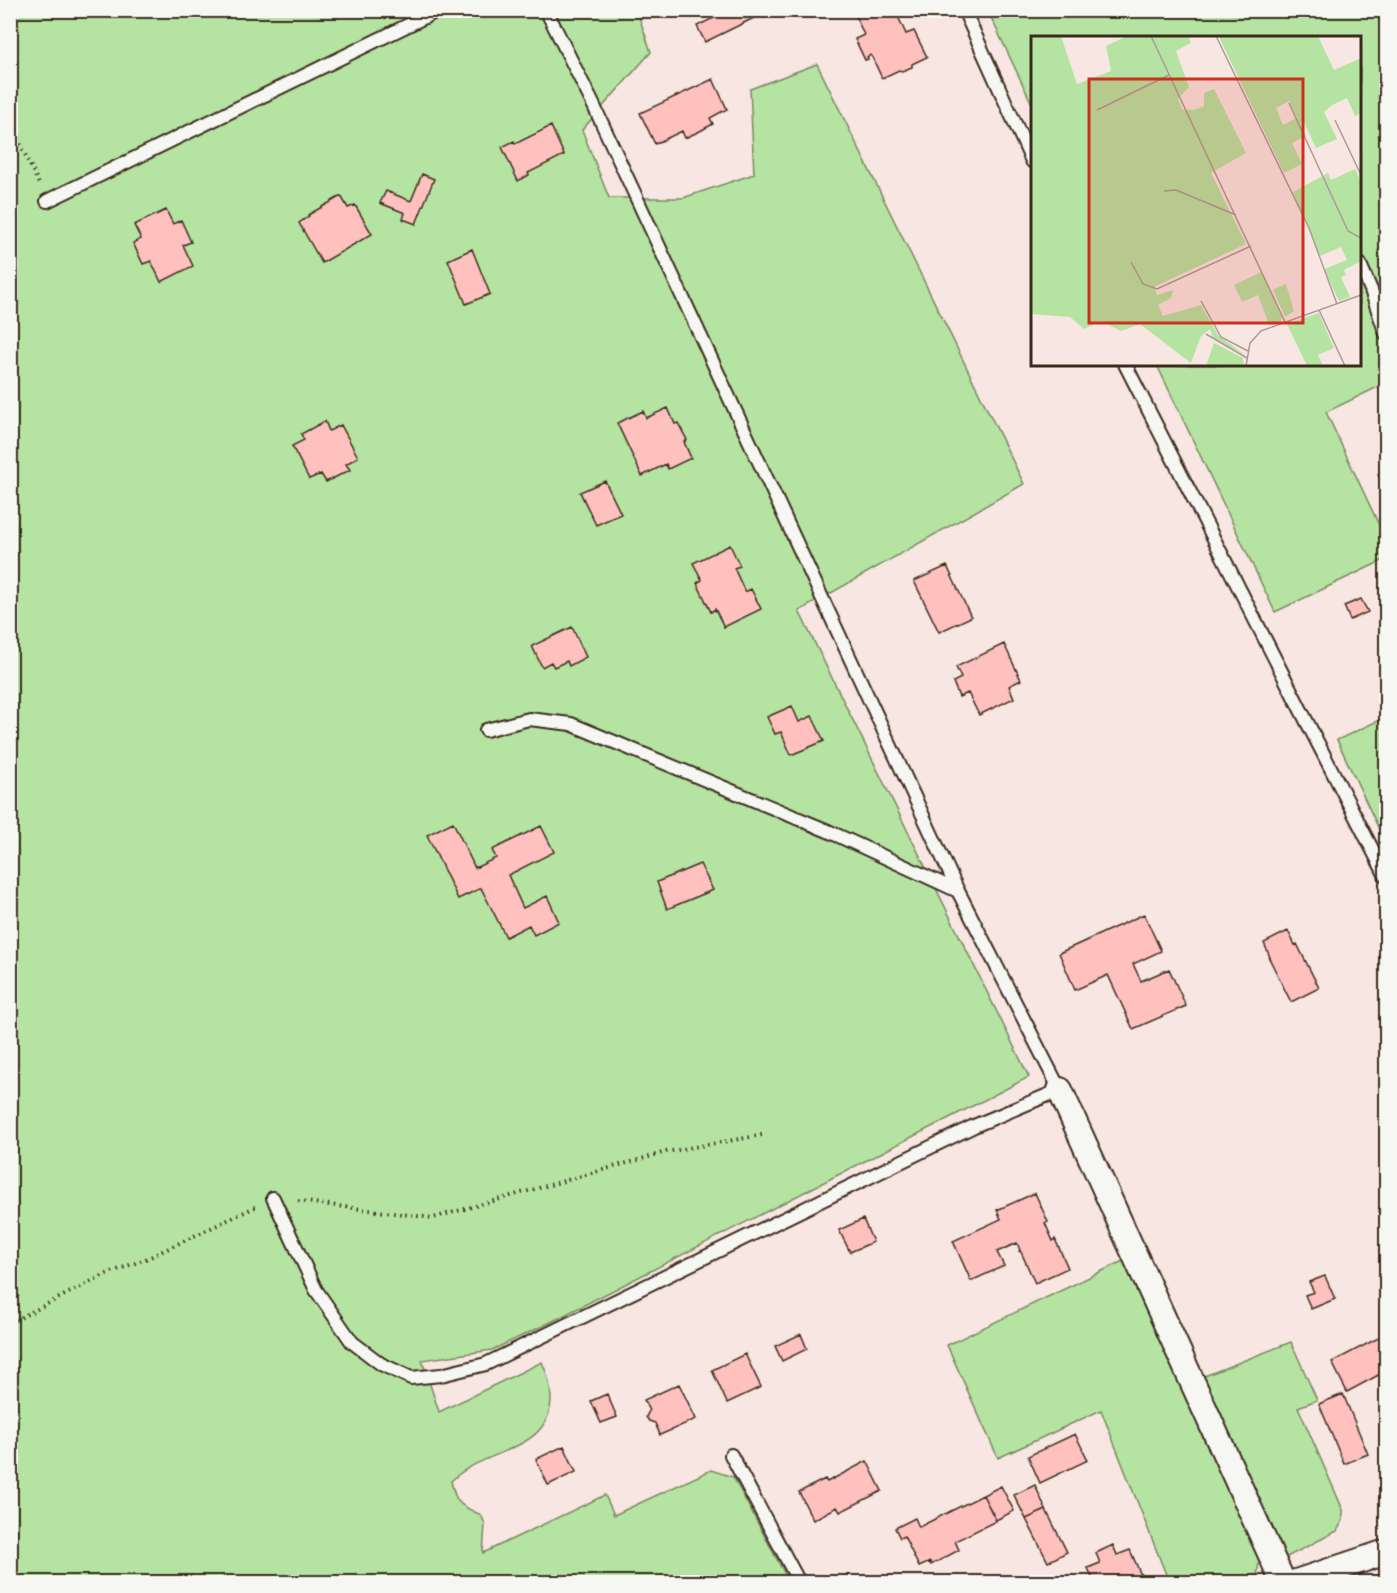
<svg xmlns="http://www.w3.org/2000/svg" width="1397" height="1593" viewBox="0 0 1397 1593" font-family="'Shantell Sans',sans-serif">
  <rect width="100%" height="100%" fill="#f8e6e2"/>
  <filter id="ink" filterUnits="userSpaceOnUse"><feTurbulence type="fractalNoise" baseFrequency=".0167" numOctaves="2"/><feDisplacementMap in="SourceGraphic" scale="12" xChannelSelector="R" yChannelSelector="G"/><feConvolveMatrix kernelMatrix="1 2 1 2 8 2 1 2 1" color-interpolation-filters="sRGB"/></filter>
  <g filter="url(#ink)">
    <!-- green -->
    <path fill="#b5e4a2" stroke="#788760" stroke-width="1.5" d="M11,11h626l14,41 -69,78 27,68h74l71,-24 -4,-85 67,-25 207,420 -225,127 230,466 -478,245 -59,28 -70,10 17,52 103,-50c14,31 14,62 -18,80 -24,14 -53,19 -73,39 5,24 9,24 30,34l4,9 -2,29 122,-58 9,20 97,-45 22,7 56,105h-778z
      M988,11h398v271l-7,3 7,17v81l-60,29 60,128v19l-111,53 -118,-247 203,-1v-109l3,-2 -3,-9v-206h-328v66z
      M1386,717v127l-49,-104z
      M1125,1260l134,295 -1,16 -4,11h-85l-68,-172 -103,48 -51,-113z
      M1291,1342l26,58 -19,7 45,103v10l-6,11 -52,27 -83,-181z"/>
    <!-- building -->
    <path fill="#fec1be" stroke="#3b2a1e" stroke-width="1.5" d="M720,10h41l1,4 -57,28 -8,-16 25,-12z
      M853,10h42l11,24 8,-3 13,26 -15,7v3l-10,4 -3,-1 -17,8 -11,-23 -4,2 1,2 -3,1 -10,-21 9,-4z
      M713,79l14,30 -17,9 3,6 -13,7 -15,7 -3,-7 -27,13 -15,-31z
      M551,126l13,29 -36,18 1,2 -11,6 -16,-34 12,-6 1,3z
      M422,174l12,5 -18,45 -13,-5 2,-6 -25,-10 6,-12 25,10z
      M341,196l7,12 7,-3 17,29 -50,29 -23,-40 10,-7 -1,-1z
      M166,210l7,14 8,-4 10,22 -8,3 10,21 -32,16 -10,-21 -8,3 -10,-21 8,-4 -7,-14z
      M472,249l18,45 -24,10 -18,-44z
      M668,408l7,16 3,-1 9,17 -3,2 7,16 -23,11 -2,-5 -24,12 -25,-53 26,-12 3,7z
      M325,421l4,10 12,-6 17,32 -12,7 4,6 -24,12 -5,-8 -12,5 -17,-33 12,-6 -3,-6z
      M1386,469v24l-8,-19z
      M605,481l16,33 -25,11 -16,-33z
      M730,545l10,21 -6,2 11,24 6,-3 10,20 -37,18 -9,-18 -4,3 -14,-29 5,-3 -9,-17z
      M947,566l24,51 -32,15 -25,-51z
      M1361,599l7,13 -18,8 -6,-14z
      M572,627l14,30 -17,9 -2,-5 -13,6 -3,-5 -9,5 -10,-21z
      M1004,644l17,36 -12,6 5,12 -35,17 -11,-22 -9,4 -6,-15 8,-4 -5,-11z
      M792,706l7,16 13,-6 12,25 -33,14 -10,-23 -6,2 -8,-17z
      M453,822l22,46 21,-10 -4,-8 49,-24 13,26 -46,23 15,33 24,-12 12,26 -25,13 -5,-10 -23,12 -25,-49 -23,11 -31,-64z
      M700,864l13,26 -46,19 -10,-27z
      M1144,914l17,37 -28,13 8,17 28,-12 17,37 -53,23 -25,-54 -33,15 -16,-37z
      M1288,931l7,14 2,-1 22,44 -28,14 -22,-44 1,-1 -6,-14z
      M1035,1193l13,29 -3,1 8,18 2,-2 13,29 -33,15 -14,-31 -2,-1 1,-1 -3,-7 -20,9 7,14 -33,15 -18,-40 48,-22 -4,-9z
      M863,1219l10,23 -23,10 -11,-22z
      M1325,1276l10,23 -24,10 -6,-14 9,-3 -5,-10z
      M801,1334l6,15 -25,12 -7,-15z
      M1386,1334v37l-39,21 -15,-30z
      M745,1354l16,33 -34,16 -15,-33z
      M679,1384l17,35 -36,16 -5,-12 -6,-2 -3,-4 3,-6 -5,-11z
      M607,1394l10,23 -16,6 -10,-22z
      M1343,1394l25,60 -24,10 -25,-60z
      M1075,1434l13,26 -48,23 -12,-27z
      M564,1446l12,26 -28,13 -12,-26z
      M867,1461l15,30 -42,21 -3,-5 -24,13 -14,-28 26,-13 2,3z
      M1035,1485l11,25 -20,9 -12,-24z
      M1001,1486l13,25 -18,9 -13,-25z
      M983,1495l13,26 -41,20 4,9 -28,15 -1,-3 -11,5 -15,-31 -4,2 -5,-10 20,-10 4,9z
      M1046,1510l21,42 -19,10 -22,-43z
      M1113,1545l4,10 13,-5 14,32h-50l-6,-14 12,-5 -4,-10z"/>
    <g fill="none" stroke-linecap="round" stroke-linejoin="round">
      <!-- service casing -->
      <g stroke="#3b2a1e" stroke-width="16">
        <path id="service" d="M964,10l68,151
          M47,201l392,-191
          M1360,264l11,26 15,44
          M1125,364l182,358 79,154
          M486,730l43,-11 42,5 257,107 130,60
          M273,1198l43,92 36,52 29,22 30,14 30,-3 45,-11 488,-238 86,-36 -102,-199 -365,-787 -47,-94
          M731,1455l68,127"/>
      </g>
      <!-- minor casing -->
      <g stroke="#3b2a1e" stroke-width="28">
        <path id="minor" d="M1060,1090l223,492
          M1296,1582l90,-30"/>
      </g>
      <!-- path -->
      <path stroke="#3b2a1e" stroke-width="4" stroke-dasharray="1.5 4.5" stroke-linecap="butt" d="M10,122l29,62
        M298,1201l135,17 233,-66 96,-17
        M10,1323l94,-48 44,-17 109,-52"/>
      <!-- service -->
      <use href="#service" stroke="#f6f6f2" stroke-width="12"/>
      <!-- minor -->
      <use href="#minor" stroke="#f6f6f2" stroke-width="24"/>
    </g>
  </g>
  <!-- overview -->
  <g transform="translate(1031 36)">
    <rect width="330" height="330" fill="#f8e6e2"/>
    <path d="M0,0h30l16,48 34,-13 -5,-25 21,-10h61l3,7 -15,8 13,36 -11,12 4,10 12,1 10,-4v-13l10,-4 32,64 -35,20 35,71 -92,43 3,8 16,-5 -2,8 -13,7 5,11 38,-11 17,30 27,20 -32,-17 -3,-9 -9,7 -10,27 -51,-39 -19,7 -20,-10 -17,8 -14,-12 -39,-3zM287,0l16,34 27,-12v55l-6,3 -8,-18 -15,7 -8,7 13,27 -21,9 -12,-26 -4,1 6,13 -14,7 10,21 -18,9 -65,-136zM258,65l8,17 -14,7 -7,-17zM324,133l6,12v80l-17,9 2,5 -5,2 9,20 -11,4 -15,-32 23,-9 -6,-13 -21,9 -27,-64 35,-19 3,7zM230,236l21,45 -1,4 -12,4 -11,-30 -16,7 -8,-17zM255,248l8,27 -9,6 -12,-27zM288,277l15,35 -16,7 5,11h-16l-20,-42zM183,307l29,15 1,8h-38z" fill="#b5e4a2" fill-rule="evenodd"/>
    <path fill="none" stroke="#ac9b94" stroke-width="1.5" d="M120,0l134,286M185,0l93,192 28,76M258,67l59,128 13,7M66,74l72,-35M304,84l26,55M133,155l12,-1 60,25M100,226l12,22 14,5 94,-43M170,265l20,36 27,14M288,274l26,56M175,298l41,24M215,330l4,-23 11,-12 100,-36"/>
    <path fill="#c8321e" fill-opacity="0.15" stroke="#c8321e" stroke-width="3" d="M58,43h214v244h-214z"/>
    <rect width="330" height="330" fill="none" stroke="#3b2a1e" stroke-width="3"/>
  </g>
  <!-- margin -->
  <rect width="1397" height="1593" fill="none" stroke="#f6f6f2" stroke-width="36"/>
  <rect x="18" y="18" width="1361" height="1557" fill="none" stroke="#3b2a1e" stroke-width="2" filter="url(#ink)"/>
</svg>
